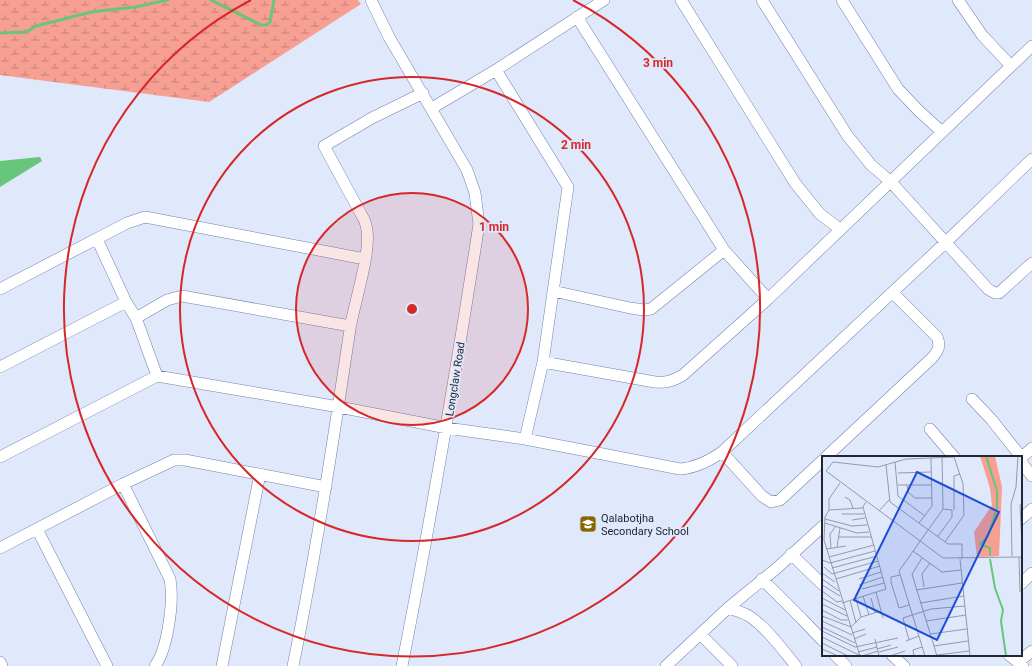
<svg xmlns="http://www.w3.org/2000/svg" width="1032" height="666" viewBox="0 0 1032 666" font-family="Roboto,sans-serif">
  <defs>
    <pattern id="wetland-marsh" width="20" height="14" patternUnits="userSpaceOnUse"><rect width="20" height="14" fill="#f79f92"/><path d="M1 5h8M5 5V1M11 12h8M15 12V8" fill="none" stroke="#c88178"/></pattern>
  </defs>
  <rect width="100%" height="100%" fill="#e0e8fb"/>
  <!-- wetland -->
  <path fill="url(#wetland-marsh)" d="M0,0h358l3,4 -152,98 -209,-27z"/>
  <!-- water -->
  <path fill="#67c67a" d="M40,157l2,4 -42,26v-26z"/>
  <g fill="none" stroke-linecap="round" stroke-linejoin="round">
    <!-- stream -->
    <path stroke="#67c67a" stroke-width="3" d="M211,0l50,25h6l3,-3 4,-22
      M0,33l26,-1 10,-6 55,-14 44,-5 33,-7"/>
    <!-- minor casing -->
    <g stroke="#7282ac" stroke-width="12">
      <path id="minor" d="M371,0l18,37 78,133 8,23 4,31c-23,148 -48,295 -77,442
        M681,0l114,183 25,31 20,15
        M762,0l85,135 24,30 19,16 98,108 7,4h4l33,-30
        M842,0l56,89 21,22 23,21
        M958,0l24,35 29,31
        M577,17l147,233 44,49
        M496,70l72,117 -25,175 -18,77
        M432,108l64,-38 108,-70
        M97,239l29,63 10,16
        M0,289l127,-66 18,-6 220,42
        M553,291l77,17 14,2 7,-1 73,-59
        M543,362l112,20c11,1 18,-1 28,-7l85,-76 264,-253
        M0,367l126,-65
        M157,376l-21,-58 31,-18 15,-4 168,30
        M972,399l19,20 31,39
        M930,429l24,28
        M722,452l40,44 9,6 9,-2 43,-40
        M0,457l157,-81 182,31 108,21 78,11 155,30c16,-1 29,-8 42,-17l223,-209 87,-84
        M826,457l106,-99c6,-7 9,-12 5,-21l-44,-44
        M1021,458l11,-10
        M1021,462l11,14
        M123,484l47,95c4,22 -2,69 -15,87
        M1021,519l11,-10
        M37,529l70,137
        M0,548l123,-64 51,-24h11l141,27
        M791,554l32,31
        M762,579l40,40 21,22
        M1021,584l11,-11
        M728,608c7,2 14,4 21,8 18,12 33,33 47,50
        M700,634l32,32
        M835,655l11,11
        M892,655l12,11
        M1009,655l14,11
        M0,662l2,4
        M1018,662l14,-11
        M222,666l38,-192
        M293,666c23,-112 40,-224 57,-337 4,-26 23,-81 16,-104 -1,-4 -3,-8 -5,-11l-37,-68 48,-28 51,-25
        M666,666l62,-58 49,-40 46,-42"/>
    </g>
    <!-- minor -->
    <use href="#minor" stroke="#fff" stroke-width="11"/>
  </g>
  <!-- distance rings -->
  <circle cx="412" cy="309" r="116" fill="#d62828" fill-opacity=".12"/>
  <g fill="none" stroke="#d62828" stroke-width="2">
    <circle cx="412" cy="309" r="116"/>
    <circle cx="412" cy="309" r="232"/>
    <path d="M573 0A348 348 0 1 1 251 0"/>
  </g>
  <!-- icons -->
  <defs>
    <g id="school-square" transform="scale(0.9)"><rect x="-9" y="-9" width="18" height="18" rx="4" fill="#866702" stroke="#e0e8fb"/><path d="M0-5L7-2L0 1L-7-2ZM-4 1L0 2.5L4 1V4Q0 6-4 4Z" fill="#fff"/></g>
  </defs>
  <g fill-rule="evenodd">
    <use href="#school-square" x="588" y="524"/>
  </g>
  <g text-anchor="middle" stroke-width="3.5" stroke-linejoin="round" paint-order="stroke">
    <!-- street labels -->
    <g font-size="11" fill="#202638" stroke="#e0e8fb">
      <text transform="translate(455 379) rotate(-81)" y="4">Longclaw Road</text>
    </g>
    <!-- poi labels -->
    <g font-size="11" fill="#202638" stroke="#e0e8fb" text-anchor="start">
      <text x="601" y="522">Qalabotjha<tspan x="601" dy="13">Secondary School</tspan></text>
    </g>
  </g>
  <!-- overview -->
  <g transform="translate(822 456)">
    <rect width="200" height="200" fill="#e0e8fb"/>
    <path d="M158,0h15l7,31 -3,69 -22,1 -3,-25 18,-27 -2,-17z" fill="#f79f92"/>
    <path fill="none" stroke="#67c67a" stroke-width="2" d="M164,0l11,35v16l-9,30 -8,7 10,4v8M168,103l5,29 8,22 -2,11 5,35"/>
    <path fill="none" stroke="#939aad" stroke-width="1" d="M73,6l3,34 27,20M64,9l4,37 58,42h14v15M76,17l33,-1M76,29h34M85,29l1,7 7,6h17M23,41l5,3 3,8M198,48l2,43M7,54l-4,7 -1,23 36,116M7,54l33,-2 4,-6M7,54v-11l11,-16M132,54v-34l6,-2M57,55l10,-11M20,58h22M3,63l27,7 15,-1M30,64l13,-2M3,67l32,10 12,-1M97,67l13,-17 -1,-48M116,80l14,-19v-7l-9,-1M17,81h32M123,86l19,-27 -1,-31 -9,-27 -48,2 -28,8 -45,-5 -7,9 117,87 79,-1M15,91l3,-19M9,92l-1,-14 6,-8M4,93l20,-3M91,95l29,21 19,-2M190,100l-1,-52 5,-17 2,-31M7,101l45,-12M197,101l1,35M100,102l-10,16 25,82M138,103l10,97M0,104l8,3 45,-12M2,111l8,7 46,-13M10,112l45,-12M0,117l13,9M78,119l-9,2v5l8,26 10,-3M0,123l17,12M14,123l44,-13M37,123l22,-7M0,129l18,11M37,129l24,-8M102,131l-2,-13 8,-11M40,133l22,-6M94,134l46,-7M0,135l15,11 5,-1M54,136l7,26M41,140l6,19M0,142l23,12M49,142l4,15M34,143l5,18M28,144l6,23M20,147l44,-14 -23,-82M98,147l44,-7M0,148l25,12M0,154l19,10h7M0,160l29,11 10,-10 20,-6M0,165l30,14M104,165l40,-6M0,171l33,16M0,175l33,16 43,-9M30,177l13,-4M108,178l37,-5M0,181l37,18M32,183l12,-5M53,183l4,17M87,184l-6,-22 28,-9 34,-3M84,185l13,-5M0,187l26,13M112,190l34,-5M0,193l14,6M55,193l14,-4M36,196l19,-5M57,196l19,-5M115,199l32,-4M40,200l16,-5M68,200l15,-5M92,200l-1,-6 9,-3M103,200l-26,-85 44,-62 -1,-53"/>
    <path fill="#1d4ed8" fill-opacity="0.15" stroke="#1d4ed8" stroke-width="2" d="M95,16l82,40 -62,128 -83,-40z"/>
    <rect width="200" height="200" fill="none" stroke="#202638" stroke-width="2"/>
  </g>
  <circle cx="412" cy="309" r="6" fill="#d62828" stroke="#e0e8fb" stroke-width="2"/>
  <g font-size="12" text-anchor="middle" font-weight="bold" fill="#d62828" stroke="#e0e8fb" stroke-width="3.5" stroke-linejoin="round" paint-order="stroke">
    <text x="658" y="67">3 min</text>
    <text x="576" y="149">2 min</text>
    <text x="494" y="231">1 min</text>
  </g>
</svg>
